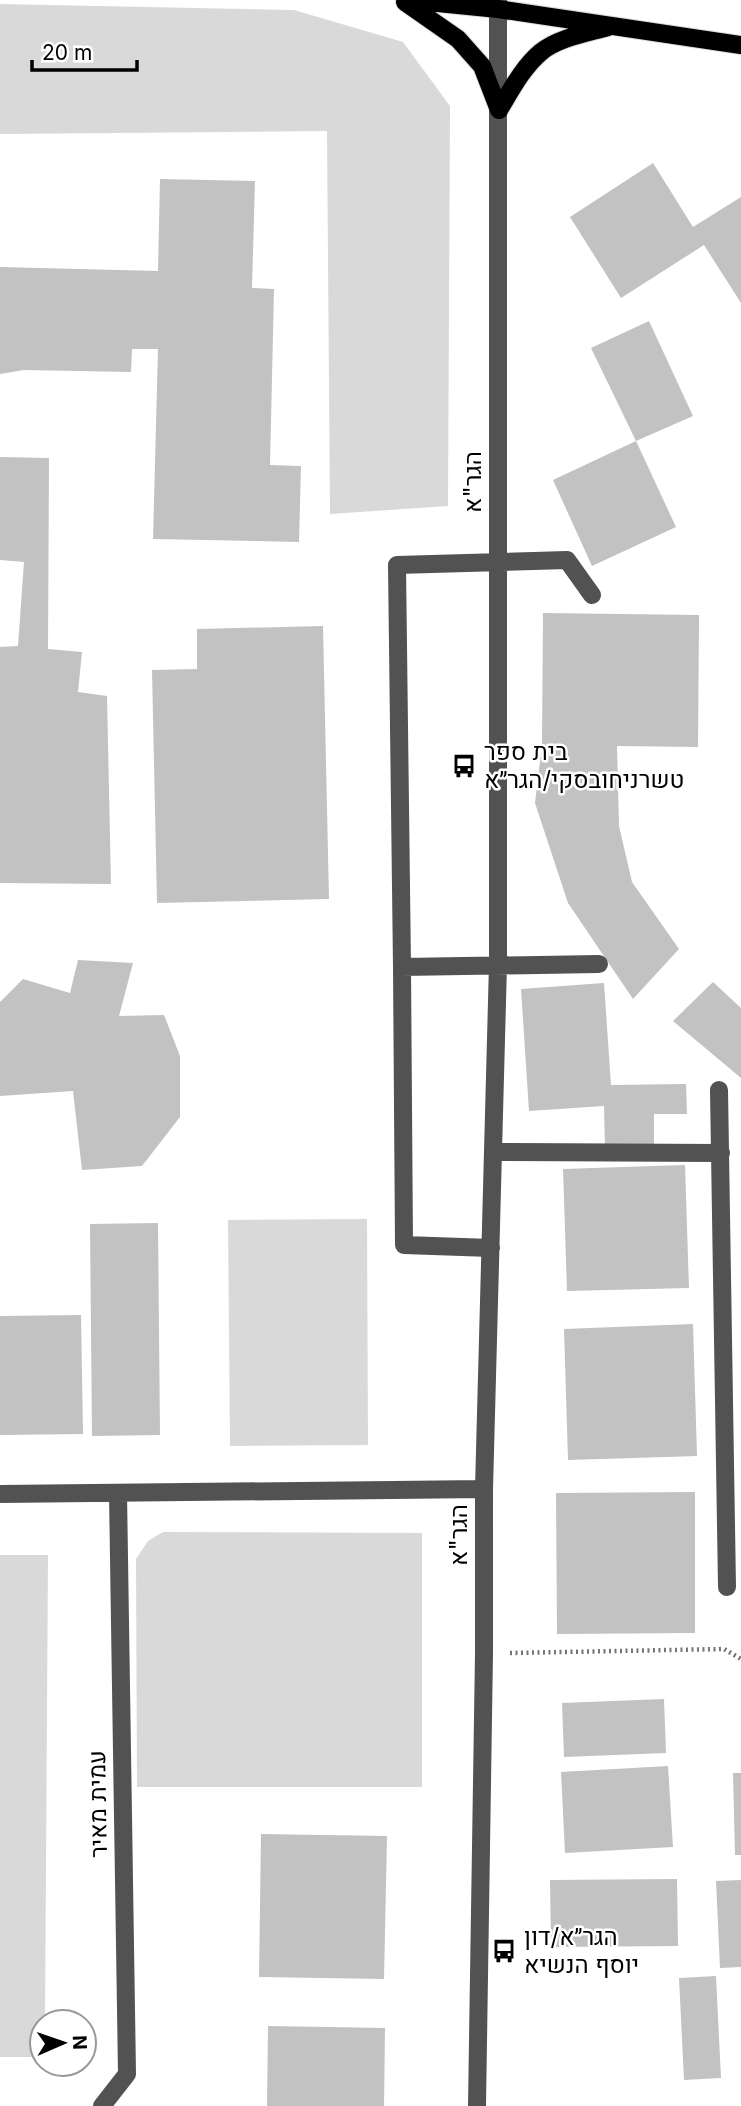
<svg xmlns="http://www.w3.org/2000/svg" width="741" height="2106" viewBox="0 0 741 2106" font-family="Inter,Heebo,sans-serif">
  <rect width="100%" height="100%" fill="#fff"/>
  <!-- green -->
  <path fill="#d9d9d9" d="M0,4l294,6 109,32 47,64 -2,400 -118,8 -3,-383 -327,3z
    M367,1219l1,226 -138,1 -2,-226z
    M163,1532l259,1v254h-285l-1,-228 12,-18z
    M0,1555h48l-3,467h-3v35h-42z"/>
  <!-- building -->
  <path fill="#c2c2c2" d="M653,163l40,64 48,-30v106l-37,-58 -83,53 -51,-81z
    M160,179l95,2 -3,107 22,1 -4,176 31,1 -2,76 -146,-3 5,-190h-26l-1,23 -107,-2 -24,4v-107l158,4z
    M649,321l44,95 -57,25 -45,-93z
    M636,441l40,86 -84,39 -39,-86z
    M0,457l49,1 -1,191 34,3 -4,40 29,4 4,188 -111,-1v-236l18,-1 6,-84 -24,-2z
    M543,613l156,2 -1,132 -81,-1 2,80 13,56 47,67 -46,50 -65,-96 -33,-100 7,-58z
    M323,626l6,273 -172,4 -5,-233 45,-1v-40z
    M78,960l55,3 -14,53 45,-1 16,41v61l-38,49 -60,4 -9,-79 -73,5v-94l23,-23 47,14z
    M713,982l28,26v70l-68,-57z
    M604,983l7,102 75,-1 1,30h-33v31l-49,2 -1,-41 -75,5 -8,-122z
    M685,1165l4,123 -122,3 -4,-122z
    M158,1223l2,212 -68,1 -2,-212z
    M81,1315l2,119 -83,1v-119z
    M693,1324l4,132 -129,4 -4,-131z
    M695,1492v141l-138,1 -1,-141z
    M664,1699l2,54 -102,4 -2,-54z
    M668,1766l5,81 -108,6 -4,-81z
    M733,1773h8v82h-6z
    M261,1834l126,2 -3,143 -125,-2z
    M677,1879l1,67 -127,1 -1,-67z
    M741,1880v87l-21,1 -4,-87z
    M716,1976l5,102 -37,2 -5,-102z
    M268,2026l117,2 -1,78h-117z"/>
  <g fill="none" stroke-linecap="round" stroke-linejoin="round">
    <!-- major casing -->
    <g stroke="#dbdbdb" stroke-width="20">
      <path id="major" d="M408,0l90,9 243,36
        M405,2l53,37 24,27 17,44
        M499,110c12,-20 24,-43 42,-58 17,-14 46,-19 67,-25"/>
    </g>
    <!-- path -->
    <path stroke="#747474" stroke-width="4.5" stroke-dasharray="2 3.5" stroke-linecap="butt" d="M510,1653l214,-4 17,10"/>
    <!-- minor -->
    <path stroke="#525252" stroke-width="18" d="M402,967l-5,-402 170,-5 25,35
      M719,1090l8,497
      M493,1152l228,1
      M491,1248l-87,-3 -2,-278 197,-3
      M0,1494l484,-5
      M102,2106l25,-32 -9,-581
      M477,2106l7,-453v-164l14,-525v-964"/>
    <!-- major -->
    <use href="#major" stroke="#000" stroke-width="18"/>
  </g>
  <!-- icons -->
  <defs>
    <g id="bus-bare" transform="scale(1.89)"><path d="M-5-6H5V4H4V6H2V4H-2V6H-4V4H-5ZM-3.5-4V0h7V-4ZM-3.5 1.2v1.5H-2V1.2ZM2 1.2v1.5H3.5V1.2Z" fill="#000" stroke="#fff" stroke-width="2.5" paint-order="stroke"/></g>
  </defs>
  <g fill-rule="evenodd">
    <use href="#bus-bare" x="464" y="766"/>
    <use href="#bus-bare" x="504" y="1951"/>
  </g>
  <g text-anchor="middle" stroke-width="5" stroke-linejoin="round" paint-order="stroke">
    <!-- street labels -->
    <g font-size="24" fill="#000" stroke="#fff">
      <text transform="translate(473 482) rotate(-90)" y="8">הגר"א</text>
      <text transform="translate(459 1535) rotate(-90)" y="8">הגר"א</text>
      <text transform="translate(98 1804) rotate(-91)" y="8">עמית מאיר</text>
    </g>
    <!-- poi labels -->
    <g font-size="24" fill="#000" stroke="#fff" text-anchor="start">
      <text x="484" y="760">בית ספר<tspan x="484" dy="28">טשרניחובסקי/הגר״א</tspan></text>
      <text x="524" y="1945">הגר״א/דון<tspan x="524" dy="28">יוסף הנשיא</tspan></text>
    </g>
  </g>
  <!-- north arrow -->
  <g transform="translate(63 2043) rotate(88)"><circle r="33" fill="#ffffff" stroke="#999999" stroke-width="2"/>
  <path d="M0-5L12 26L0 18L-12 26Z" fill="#000000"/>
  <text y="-10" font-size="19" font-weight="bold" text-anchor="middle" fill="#000000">N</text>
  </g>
  <!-- scale -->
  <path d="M32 60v10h105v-10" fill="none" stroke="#000000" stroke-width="3.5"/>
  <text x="42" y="60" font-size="21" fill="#000000" stroke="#ffffff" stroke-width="5" paint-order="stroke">20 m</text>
</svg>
